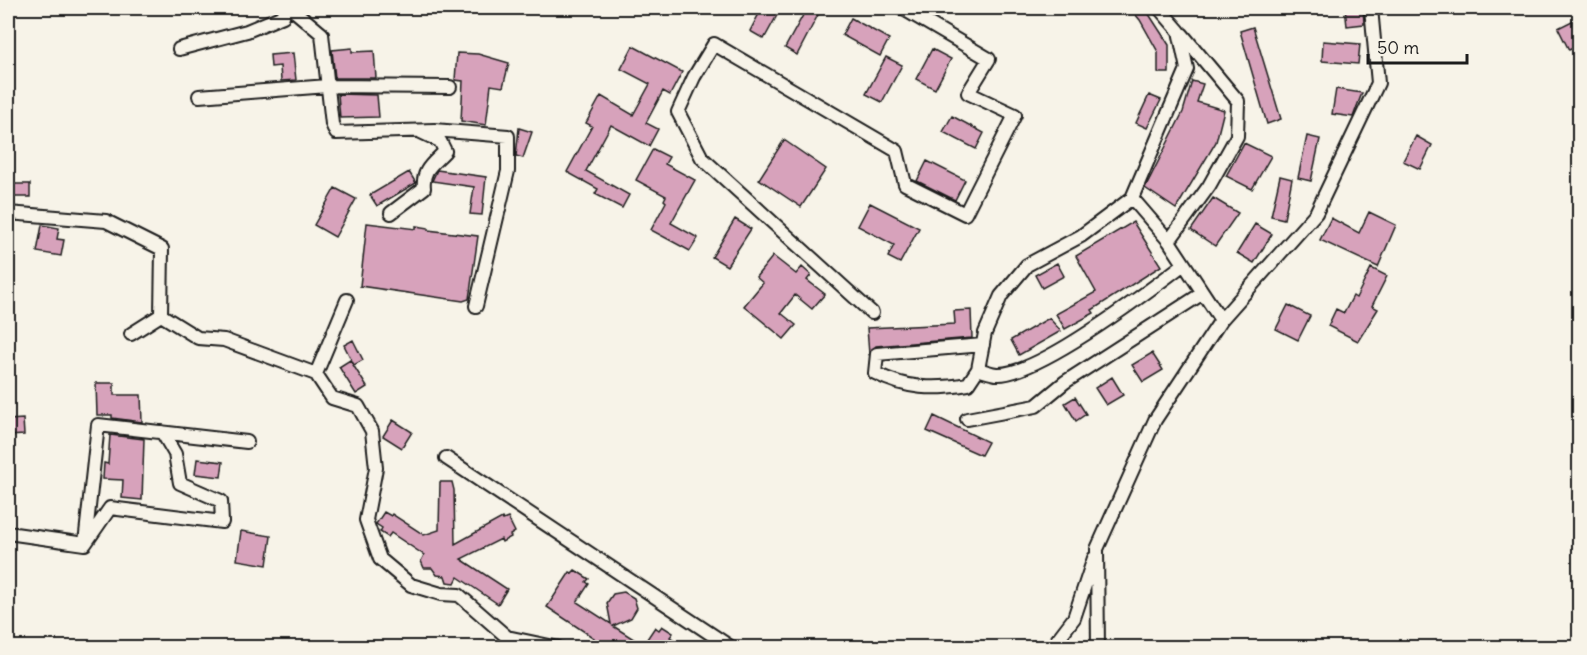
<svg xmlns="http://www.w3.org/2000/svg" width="1587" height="655" viewBox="0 0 1587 655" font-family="Delius,sans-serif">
  <rect width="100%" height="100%" fill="#f7f3e8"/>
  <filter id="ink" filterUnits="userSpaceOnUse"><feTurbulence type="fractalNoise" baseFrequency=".0167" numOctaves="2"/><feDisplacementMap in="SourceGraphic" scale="12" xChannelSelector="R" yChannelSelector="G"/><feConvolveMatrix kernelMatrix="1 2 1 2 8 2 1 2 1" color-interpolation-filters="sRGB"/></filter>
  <g filter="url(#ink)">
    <!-- building -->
    <path fill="#d7a2bb" stroke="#1c1c1c" stroke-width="1.5" d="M762,8h19l-17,31 -14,-8z
      M807,8l12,5 -22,42 -12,-7z
      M1130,8h15l24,37v28h-11v-21l-18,-32z
      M1345,8h18l1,16 -17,2z
      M1580,17v28l-11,5 -11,-22z
      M851,18l38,21 -9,17 -38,-21z
      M1253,27l28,92 -14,5 -27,-93z
      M1323,41l37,3 -2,20 -36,-3z
      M633,46l49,26 -12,23 -7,-4 -17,32 12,6 -9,17 -38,-21 -25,46 43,24 -7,13 -27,-14 3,-5 -31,-17 25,-46 -6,-3 15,-27 32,19 17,-31 -29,-15z
      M352,48v4l22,-1 2,27h-41l-3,-28z
      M932,49l19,10 -16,30 -19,-10z
      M293,53l3,27 -15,1 -1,-15 -9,1 -1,-12z
      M457,53l21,1 31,9 -6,24 -12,-2 -5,40 -25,-4 2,-40 -8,-1z
      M886,57l16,8 -20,37 -16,-8z
      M1192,81l11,3 -6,18 27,8 -8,32 -40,67 -31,-21 38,-76z
      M1336,89l26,4 -9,24 -21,-3z
      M338,94l39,1 2,22 -39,1z
      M1149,95l12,5 -14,28 -11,-5z
      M952,116l32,17 -8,16 -33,-17z
      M519,128l13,4 -9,26 -7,-2z
      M1307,136l13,3 -9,42 -13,-3z
      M1416,136l16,9 -12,24 -17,-8z
      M784,140l42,29 -25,38 -42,-28z
      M1244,143l27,13 -19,33 -26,-13z
      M653,149l16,8 -4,7 30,16 -24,43 27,15 -8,13 -39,-21 15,-28 -2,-2 2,-4 -30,-16z
      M927,161l38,19 -10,20 -38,-19z
      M437,170l49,7 -4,38 -12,-1 4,-27 -42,-6z
      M409,172l7,11 -39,23 -7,-11z
      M1280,176l12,3 -8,40 -13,-3z
      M13,184h17v13h-16z
      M335,188l21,11 -21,38 -21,-12z
      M1213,198l25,15 -23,33 -24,-16z
      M870,203l49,25 -19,35 -12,-6 6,-12 -36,-19z
      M1369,212l27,13 -18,42 -58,-27 11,-22 28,15z
      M735,219l16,10 -24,37 -15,-9z
      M1133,222l28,44 -69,44 2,3 -29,16 -9,-15 40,-22 -20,-36z
      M367,223l49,6v-3l12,2v2l50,6 -9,63 -6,2 -103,-15z
      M1255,224l17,10 -18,29 -17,-10z
      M42,225l17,3 -2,11 7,1 -3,16 -24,-4z
      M773,256l23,18 6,-7 9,8 -4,5 18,14 -13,15 -17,-14 -14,18 15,12 -12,14 -40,-33 19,-23 -7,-6z
      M1057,263l7,13 -22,12 -7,-13z
      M1371,268l16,8 -15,30 6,3 -20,32 -30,-15 8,-17 8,4 9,-17 3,2z
      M1288,305l22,11 -12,24 -22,-11z
      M971,310l1,28 -96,8 -7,8 -2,-26 88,-4 -1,-13z
      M1049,318l12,13 -42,24 -8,-15z
      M353,340l10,20 -9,5 -10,-20z
      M1152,353l11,17 -20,12 -11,-17z
      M350,360l17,27 -11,7 -17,-27z
      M1112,377l11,18 -17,10 -11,-17z
      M96,383h18v12h27l1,27 -30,-4v-3h-15z
      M1075,397l11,17 -10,7 -11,-18z
      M934,416l54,26 -7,13 -54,-24z
      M23,419l1,16 -16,1v-16z
      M393,420l19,12 -10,16 -19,-12z
      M110,435l34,4 -2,61 -20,-2 1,-18 -20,-1 1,-16 4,1z
      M197,459l26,3 -2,15 -26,-3z
      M440,482h12l2,8 1,54 47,-26 1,2 5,-2 7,14 -5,3 1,2 -9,5 -1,-3 -40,20 46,30 -9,15 -40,-27 -3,6 -8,-1 -2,-6 -8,-1 -5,-7h-8l-3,-7 3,-6 -33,-22 -3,4 -8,-5 2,-4 -6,-4 8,-12 7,4 1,-2 32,21 15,-5z
      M241,531l30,5 -4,29 -30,-5z
      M575,570l14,9 -3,3 3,2 -12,18 34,22 -4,-21 6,-9 11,-2 10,6 3,10 -6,10 -18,8 30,19 12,-18 4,3 3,-4 11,7 -3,4 3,2 -5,9h-80l6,-10 -47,-31 23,-35 2,1z"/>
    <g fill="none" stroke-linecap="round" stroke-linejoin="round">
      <!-- minor casing -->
      <g stroke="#1c1c1c" stroke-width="16">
        <path id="minor" d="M291,8l31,26 10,90 4,9 98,-3 74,6v35l-32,135
          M179,49l68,-18 36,-15 1,-8
          M199,96l129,-10 122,1
          M1132,198l37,43 52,79
          M8,213l98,8 56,28 -1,66 37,23 26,2 92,34
          M391,213l33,-25c-2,-19 9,-24 21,-37l-5,-10 -19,-9
          M1169,241l40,-55 28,-50 1,-35 -56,-67
          M347,300l-31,74 16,24 26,8 14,25 4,37 -10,52 14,39 31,26 30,9 18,1 48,42 52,11
          M872,313l-170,-155 -24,-46 16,-35 20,-33 183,107 8,33 60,30 50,-99 -47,-22 21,-34 -87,-51
          M131,334l30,-19
          M983,345l-106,9 -2,19c31,16 59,17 93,11l10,-15 7,-36 16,-37 26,-31 54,-29 51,-38 55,-129 -8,-38 -20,-23
          M978,369c6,2 12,4 18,5 40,3 154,-84 188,-110
          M967,419l69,-13 29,-24 138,-89
          M446,458l286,190
          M8,533l77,11 25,-36 112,14 -1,-21 -41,-18 -5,-29 -13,-22
          M85,543l13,-118 149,17
          M1051,648l23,-30 20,-60
          M1098,648l-1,-99 58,-129 66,-100 95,-107 62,-130 -7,-75"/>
      </g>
      <!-- minor -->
      <use href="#minor" stroke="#f7f3e8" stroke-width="12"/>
    </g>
  </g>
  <!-- margin -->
  <rect width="1587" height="655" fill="none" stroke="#f7f3e8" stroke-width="30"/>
  <rect x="15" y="15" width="1557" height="625" fill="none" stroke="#1c1c1c" stroke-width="2" filter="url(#ink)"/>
  <!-- scale -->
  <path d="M1368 54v9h99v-9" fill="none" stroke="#1c1c1c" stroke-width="3"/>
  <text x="1377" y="54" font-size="18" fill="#1c1c1c" stroke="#f7f3e8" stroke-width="4.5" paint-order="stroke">50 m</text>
</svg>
